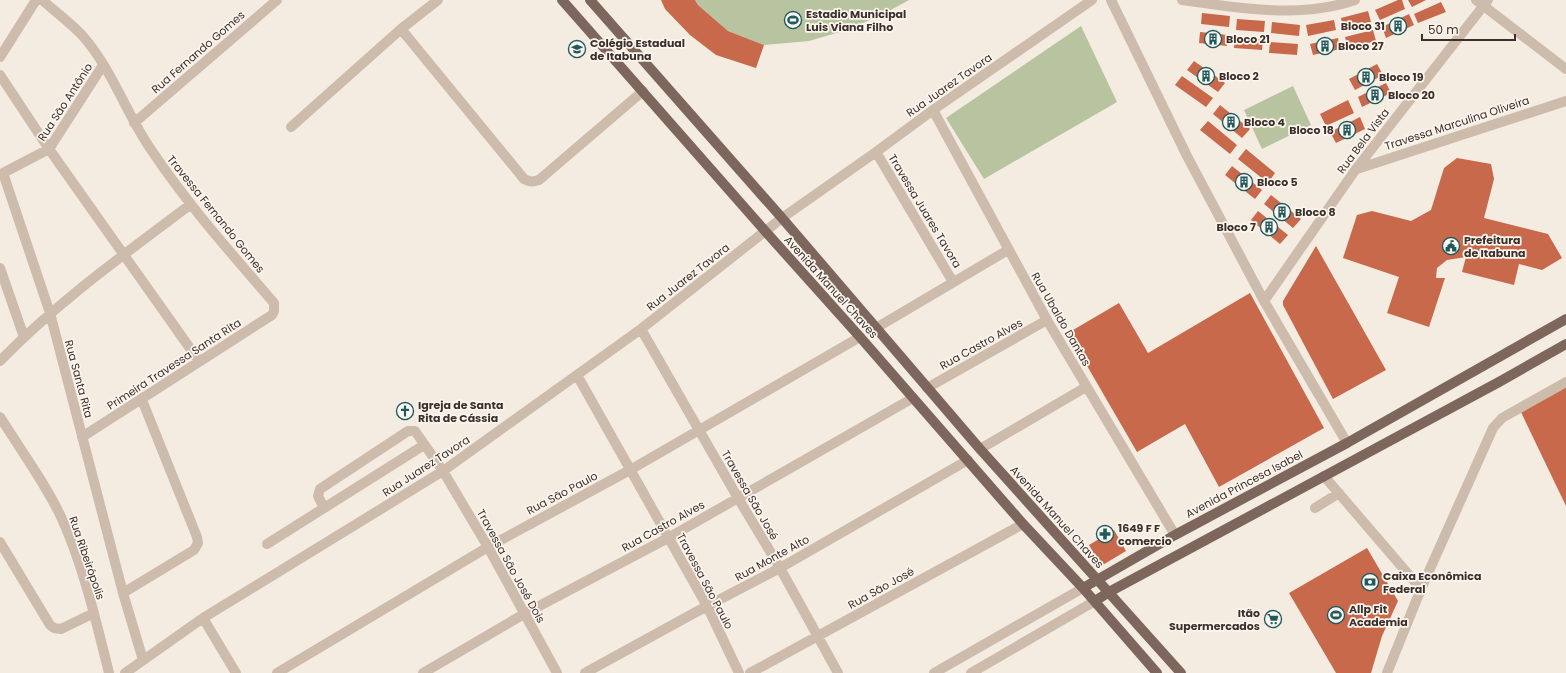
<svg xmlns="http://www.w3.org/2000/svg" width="1566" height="673" viewBox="0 0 1566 673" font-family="Poppins,sans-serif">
  <rect width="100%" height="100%" fill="#f4ebe1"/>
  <!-- green -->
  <path fill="#b8c4a0" d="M695,0h214l-20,11 -39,18 -41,12 -45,4 -36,-14 -30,-26z
    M1081,26l36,76 -133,77 -38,-61z
    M1293,86l18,39 -49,24 -18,-39z"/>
  <!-- building -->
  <path fill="#c8694b" d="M661,0h34l3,5 30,26 36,14 -8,23 -40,-13 -26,-20 -25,-26z
    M1398,0h4l3,9 -25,11 -5,-10z
    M1408,0h18l-14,7z
    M1441,2l5,10 -28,11 -4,-9z
    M1368,11l3,11 -28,6 -2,-10z
    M1202,13l28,3 -1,11 -28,-3z
    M1409,14l5,11 -28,13 -4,-11z
    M1237,19l28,2 -1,11 -28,-2z
    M1334,20l2,10 -28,6 -2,-11z
    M1272,22l28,3 -1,11 -28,-3z
    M1373,30l3,11 -28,7 -3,-11z
    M1200,32l28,3 -1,11 -28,-3z
    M1235,37l28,2 -1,11 -28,-2z
    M1338,38l2,11 -27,6 -3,-11z
    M1270,42l28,2 -1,11 -28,-2z
    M1194,61l31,22 -7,9 -31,-22z
    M1377,64l6,11 -28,15 -6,-11z
    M1182,76l31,22 -7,9 -31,-22z
    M1386,83l5,10 -29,14 -4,-10z
    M1348,100l6,13 -28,13 -6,-12z
    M1220,105l30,24 -8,9 -29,-24z
    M1360,117l5,12 -29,14 -6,-11z
    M1208,121l29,24 -7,9 -30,-24z
    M1246,149l29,24 -7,10 -30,-24z
    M1457,158l34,6 3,15 -10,39 64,16 14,24 -20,12 -23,-6 -5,21 -52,-13 4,-15 -19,3 -10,8 -1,10h9l-16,49 -42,-14 12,-36 -56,-19 14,-43 15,-4 39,10 20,-11 13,-42z
    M1232,166l30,24 -7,9 -30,-24z
    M1271,195l30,24 -8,9 -29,-24z
    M1258,211l30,24 -8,9 -29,-24z
    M1316,246l70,124 -53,29 -50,-94v-4z
    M1250,293l74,135 -105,59 -34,-63 -48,28 -69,-119 51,-30 29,50z
    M1566,384v122l-47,-98z
    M1114,530l12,21 -25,15 -12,-21z
    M1367,548l31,53 -16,35 -11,37h-35l-47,-80z"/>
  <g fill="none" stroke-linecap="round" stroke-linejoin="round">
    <!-- minor -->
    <path stroke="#cdbbac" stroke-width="10" d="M42,0c13,11 27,22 39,34 31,34 45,80 71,117 36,54 80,103 122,152v8l-2,4 -190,122
      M1111,0l76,156 77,145 83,142
      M1182,0c55,8 119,19 173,0
      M1476,0l90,69
      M401,29l123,150c6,3 9,3 15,1l104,-89
      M0,57l36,-57
      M103,65l-54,84 -46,24 47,140 73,280 20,67
      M0,75l49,74 150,212
      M933,110l114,210 128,215
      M134,123l143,-123
      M291,127l110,-98 37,-29
      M876,152l77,130
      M1357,169l209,-68
      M0,268l24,69
      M1264,301l92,-132 132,-169
      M876,328l132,-78
      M641,329l97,169 42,70 58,105
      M0,361c57,-59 125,-107 191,-157
      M577,375l130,231 32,67
      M927,388l120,-68
      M0,417c20,32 46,67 62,102 22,49 34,102 47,154
      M980,449l106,-62
      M1324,476l97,113
      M324,508l-6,-12 2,-7 88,-58h7l28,40 45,76 69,126
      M1315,508l24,-15
      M0,542l50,83 4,3 7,1 33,-16
      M267,544l157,-99
      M123,593l71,-43 4,-7 -1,-6 -55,-137
      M203,618l33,55
      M125,673l78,-55 240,-147 198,-142 141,-111 94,-66 57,-42 159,-110
      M277,673l211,-126 142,-77 230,-133
      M423,673l101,-59 144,-76 245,-140
      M585,673l122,-67 73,-38 188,-108
      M750,673l273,-149
      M934,673l149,-85
      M971,673l124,-72
      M1387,673l34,-84 72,-161 9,-10 64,-36"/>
    <!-- major -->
    <path stroke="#7d675c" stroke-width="10" d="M562,0l204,232 94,105 163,187 60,64 74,85
      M590,0l192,218 198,231 201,224
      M1083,588l92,-53 172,-92 219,-124
      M1095,601l14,-9 390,-210 67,-38"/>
  </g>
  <!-- icons -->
  <defs>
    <g id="stadium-ring" transform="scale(0.9)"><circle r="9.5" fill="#fbf5ee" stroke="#1f5a5e" stroke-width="1.5"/><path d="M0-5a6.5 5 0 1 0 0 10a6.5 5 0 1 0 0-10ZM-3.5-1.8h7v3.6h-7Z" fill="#1f5a5e"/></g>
    <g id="building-ring" transform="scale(0.9)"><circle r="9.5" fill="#fbf5ee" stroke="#1f5a5e" stroke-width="1.5"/><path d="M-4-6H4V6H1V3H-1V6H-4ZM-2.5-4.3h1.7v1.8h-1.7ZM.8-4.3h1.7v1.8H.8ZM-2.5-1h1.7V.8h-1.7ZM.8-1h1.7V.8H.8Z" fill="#1f5a5e"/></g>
    <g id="school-ring" transform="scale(0.9)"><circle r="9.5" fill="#fbf5ee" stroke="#1f5a5e" stroke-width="1.5"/><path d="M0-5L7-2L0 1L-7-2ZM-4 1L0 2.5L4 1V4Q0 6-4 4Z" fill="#1f5a5e"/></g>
    <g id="civic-ring" transform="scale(0.9)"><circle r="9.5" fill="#fbf5ee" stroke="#1f5a5e" stroke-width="1.5"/><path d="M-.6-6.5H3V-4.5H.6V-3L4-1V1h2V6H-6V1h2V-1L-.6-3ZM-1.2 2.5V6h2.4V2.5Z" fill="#1f5a5e"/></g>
    <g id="church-ring" transform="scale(0.9)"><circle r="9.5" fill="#fbf5ee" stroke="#1f5a5e" stroke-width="1.5"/><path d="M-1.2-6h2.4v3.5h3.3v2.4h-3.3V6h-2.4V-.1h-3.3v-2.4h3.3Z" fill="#1f5a5e"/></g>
    <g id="pharmacy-ring" transform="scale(0.9)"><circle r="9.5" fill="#fbf5ee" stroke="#1f5a5e" stroke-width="1.5"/><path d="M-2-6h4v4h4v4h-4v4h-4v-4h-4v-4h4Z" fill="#1f5a5e"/></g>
    <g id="bank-ring" transform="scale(0.9)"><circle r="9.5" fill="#fbf5ee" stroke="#1f5a5e" stroke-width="1.5"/><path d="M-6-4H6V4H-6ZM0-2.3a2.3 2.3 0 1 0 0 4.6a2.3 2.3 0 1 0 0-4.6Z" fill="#1f5a5e"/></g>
    <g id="supermarket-ring" transform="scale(0.9)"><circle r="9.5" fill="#fbf5ee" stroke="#1f5a5e" stroke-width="1.5"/><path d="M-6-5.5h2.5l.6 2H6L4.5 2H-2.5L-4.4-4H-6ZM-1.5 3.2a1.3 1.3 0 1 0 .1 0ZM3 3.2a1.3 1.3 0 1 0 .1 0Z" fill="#1f5a5e"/></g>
  </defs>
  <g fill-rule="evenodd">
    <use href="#stadium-ring" x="793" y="20"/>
    <use href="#building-ring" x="1398" y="26"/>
    <use href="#building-ring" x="1213" y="39"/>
    <use href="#building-ring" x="1325" y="46"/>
    <use href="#school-ring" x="577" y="49"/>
    <use href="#building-ring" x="1206" y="76"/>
    <use href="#building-ring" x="1366" y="77"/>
    <use href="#building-ring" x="1375" y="95"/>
    <use href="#building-ring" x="1231" y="122"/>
    <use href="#building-ring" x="1347" y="130"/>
    <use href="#building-ring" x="1244" y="182"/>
    <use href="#building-ring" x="1282" y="212"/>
    <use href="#building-ring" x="1269" y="227"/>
    <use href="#civic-ring" x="1451" y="246"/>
    <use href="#church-ring" x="405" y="411"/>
    <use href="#pharmacy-ring" x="1105" y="534"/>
    <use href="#bank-ring" x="1370" y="582"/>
    <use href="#stadium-ring" x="1336" y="615"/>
    <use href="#supermarket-ring" x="1273" y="619"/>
  </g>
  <g text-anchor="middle" stroke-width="3.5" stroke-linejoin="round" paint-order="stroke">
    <!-- poi labels -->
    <g font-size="11" font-weight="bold" fill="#3b302b" stroke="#fbf5ee" text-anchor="start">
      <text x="806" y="18">Estadio Municipal<tspan x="806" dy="13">Luis Viana Filho</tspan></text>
      <text x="1385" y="30" text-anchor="end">Bloco 31</text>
      <text x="1226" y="43">Bloco 21</text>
      <text x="590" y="47">Colégio Estadual<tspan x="590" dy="13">de Itabuna</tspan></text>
      <text x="1338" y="50">Bloco 27</text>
      <text x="1219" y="80">Bloco 2</text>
      <text x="1379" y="81">Bloco 19</text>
      <text x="1388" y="99">Bloco 20</text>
      <text x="1244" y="126">Bloco 4</text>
      <text x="1334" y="134" text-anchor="end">Bloco 18</text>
      <text x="1257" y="186">Bloco 5</text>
      <text x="1295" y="216">Bloco 8</text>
      <text x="1256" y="231" text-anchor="end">Bloco 7</text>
      <text x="1464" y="244">Prefeitura<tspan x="1464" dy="13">de Itabuna</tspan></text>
      <text x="418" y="409">Igreja de Santa<tspan x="418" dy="13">Rita de Cássia</tspan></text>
      <text x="1118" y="532">1649 F F<tspan x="1118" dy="13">comercio</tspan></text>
      <text x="1383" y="580">Caixa Econômica<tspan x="1383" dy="13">Federal</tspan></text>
      <text x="1349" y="613">Allp Fit<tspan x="1349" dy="13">Academia</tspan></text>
      <text x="1260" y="617" text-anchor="end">Itão<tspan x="1260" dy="13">Supermercados</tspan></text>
    </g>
    <!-- street labels -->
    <g font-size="11" fill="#3b302b" stroke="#fbf5ee">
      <text transform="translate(198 52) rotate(-41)" y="4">Rua Fernando Gomes</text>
      <text transform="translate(949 85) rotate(-35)" y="4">Rua Juarez Tavora</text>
      <text transform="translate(65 102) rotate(-57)" y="4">Rua São Antônio</text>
      <text transform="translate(1457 123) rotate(-18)" y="4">Travessa Marculina Oliveira</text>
      <text transform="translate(1363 141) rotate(-53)" y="4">Rua Bela Vista</text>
      <text transform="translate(925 211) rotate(59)" y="4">Travessa Juares Tavora</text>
      <text transform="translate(216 214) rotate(51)" y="4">Travessa Fernando Gomes</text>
      <text transform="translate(688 277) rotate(-38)" y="4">Rua Juarez Tavora</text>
      <text transform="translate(831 287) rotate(48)" y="4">Avenida Manuel Chaves</text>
      <text transform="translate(1061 319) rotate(60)" y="4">Rua Ubaldo Dantas</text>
      <text transform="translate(981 344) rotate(-29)" y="4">Rua Castro Alves</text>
      <text transform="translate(174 364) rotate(-33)" y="4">Primeira Travessa Santa Rita</text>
      <text transform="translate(79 379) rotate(75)" y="4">Rua Santa Rita</text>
      <text transform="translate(426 466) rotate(-33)" y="4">Rua Juarez Tavora</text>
      <text transform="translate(1244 484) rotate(-28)" y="4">Avenida Princesa Isabel</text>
      <text transform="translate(562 493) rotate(-28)" y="4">Rua São Paulo</text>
      <text transform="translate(750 495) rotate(60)" y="4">Travessa São José</text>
      <text transform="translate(1057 517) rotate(48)" y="4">Avenida Manuel Chaves</text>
      <text transform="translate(663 526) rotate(-29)" y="4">Rua Castro Alves</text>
      <text transform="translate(87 558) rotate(71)" y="4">Rua Ribeirópolis</text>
      <text transform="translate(772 558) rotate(-29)" y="4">Rua Monte Alto</text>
      <text transform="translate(511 566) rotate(61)" y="4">Travessa São José Dois</text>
      <text transform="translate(705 581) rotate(62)" y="4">Travessa São Paulo</text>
      <text transform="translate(881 588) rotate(-29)" y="4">Rua São José</text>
    </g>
  </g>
  <!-- scale -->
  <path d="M1422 34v6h93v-6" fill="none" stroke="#3b302b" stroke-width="2"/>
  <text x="1428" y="34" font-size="12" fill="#3b302b" stroke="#fbf5ee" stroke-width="3" paint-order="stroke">50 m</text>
</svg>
